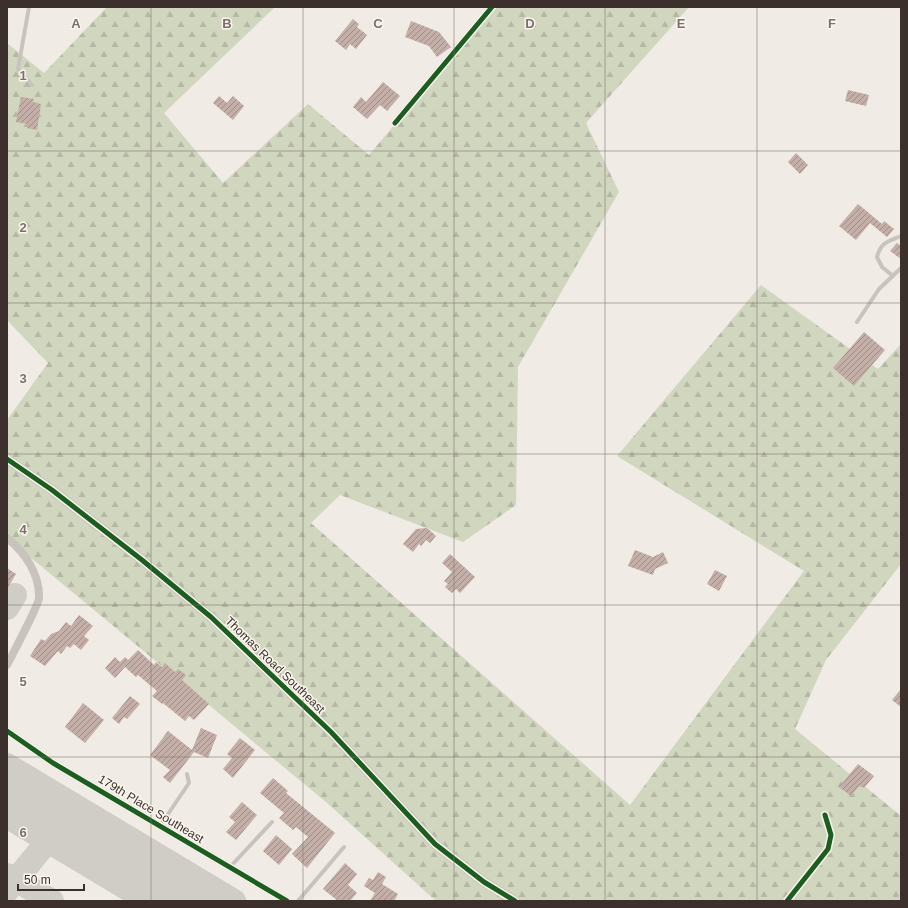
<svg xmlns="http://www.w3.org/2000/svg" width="908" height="908" viewBox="0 0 908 908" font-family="Arial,sans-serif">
  <defs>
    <pattern id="forest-firs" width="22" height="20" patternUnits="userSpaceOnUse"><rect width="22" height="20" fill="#d1d6bf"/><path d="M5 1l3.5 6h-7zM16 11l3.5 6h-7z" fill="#b4b8a4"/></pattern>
    <pattern id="building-hatch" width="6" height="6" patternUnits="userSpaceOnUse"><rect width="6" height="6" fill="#c3afa7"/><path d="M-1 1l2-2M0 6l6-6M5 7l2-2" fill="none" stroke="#a08f88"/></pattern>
  </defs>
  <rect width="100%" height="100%" fill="#f0ebe5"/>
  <!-- forest -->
  <path fill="url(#forest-firs)" d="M107,7h168l-111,106 59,70 85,-79 61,51 125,-148h195l-103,116 33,69 -101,175 -2,138 -53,37 -123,-47 -29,28 319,282 174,-234 -187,-115 144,-171 117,84 23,-25v220l-75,96 -31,69 106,87v85h-465l-110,-99 -319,-264v-118l41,-57 -41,-43v-277l37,30z"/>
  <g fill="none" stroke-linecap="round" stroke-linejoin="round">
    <!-- taxiway -->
    <path stroke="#d0ccc6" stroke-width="24" d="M7,608l8,-13
      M7,765l227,136
      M7,875l45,26
      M7,891l52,-64"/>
    <!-- runway -->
    <path stroke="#d0ccc6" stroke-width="59" d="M7,796l175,105"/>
  </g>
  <!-- building -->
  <path fill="url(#building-hatch)" d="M353,19l6,5 -2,3 10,8 -11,14 -6,-5 -4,6 -11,-9z
    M411,21l28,11 12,15 -14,10 -8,-11 -24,-9z
    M383,82l17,14 -13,15 -7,-6 -13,14 -14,-12 8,-10 5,5z
    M848,90l21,5 -3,11 -21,-5z
    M219,96l8,7 6,-7 11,10 -11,14 -20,-17z
    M21,97l13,2 -1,3 8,2 -4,26 -10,-2 1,-4 -12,-2z
    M796,153l12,12 -8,9 -12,-12z
    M858,204l24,20 2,-3 10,8 -7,8 -17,-14 -14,17 -17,-14z
    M897,243l4,3v13l-11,-8z
    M864,332l21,18 -31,36 -21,-18z
    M427,528l9,8 -6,7 -4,-3 -5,6 -2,-2 -6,8 -10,-8 13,-15z
    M635,550l18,7 10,-5 5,11 -13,6 -2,6 -25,-9z
    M450,554l25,23 -15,16 -4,-4 -4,4 -7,-6 3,-3 -4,-3 8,-9 -10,-9z
    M7,568l9,6 -9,15z
    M715,570l12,6 -8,15 -12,-7z
    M79,615l14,11 -9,10 5,4 -8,10 -7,-6 -4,4 -3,-2 -6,8 -3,-3 -13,15 -15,-10 11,-17 4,2 6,-7 8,-3 7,-9 5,4z
    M138,650l16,15 2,-3 6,5 3,-4 10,9 3,-3 8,6 -4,5 27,24 -15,16 -5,-4 -4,5 -22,-18 -1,1 -10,-8 5,-5 -19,-16 -2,2 -11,-10 -10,11 -10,-10 10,-11 5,5 5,-5 3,3z
    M901,689v18l-9,-7z
    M130,696l10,8 -13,15 -3,-2 -5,7 -7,-6z
    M83,703l21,17 -19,23 -20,-16z
    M201,728l16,7 -9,23 -14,-6 -24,31 -7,-6 7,-7 -20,-15 18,-24 24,19z
    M240,738l15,12 -22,28 -10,-9 9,-11 -5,-4z
    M858,764l16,12 -10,12 -4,-3 -9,11 -12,-9z
    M273,778l15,13 -2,2 49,40 -28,35 -15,-14 16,-17 -12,-10 -3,3 -14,-12 5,-5 -24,-20z
    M242,802l15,13 -21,25 -10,-8 9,-10 -6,-5z
    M276,835l16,14 -13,16 -16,-14z
    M345,863l12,11 -9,11 9,8 -7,8h-12l-15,-12z
    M378,872l8,5 -4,7 16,10 -4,7h-24l5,-8 -11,-7 5,-8 4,2z"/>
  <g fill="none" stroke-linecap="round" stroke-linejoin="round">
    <!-- service -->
    <path stroke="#c9c3be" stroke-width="4" d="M29,7l-11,62 14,16
      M893,276l-11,-9 -5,-10c4,-15 10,-15 24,-21
      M857,322l22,-33 22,-21
      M160,826l29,-43 -2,-9
      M230,867l42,-45
      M298,901l46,-54"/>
    <!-- minor -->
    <path stroke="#c9c3be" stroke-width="8" d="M395,123l97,-116
      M7,538c18,14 33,37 32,60 -1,9 -26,55 -32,67
      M7,731l46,32 234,138
      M787,901l41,-52 3,-14 -6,-20"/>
    <!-- tertiary -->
    <path stroke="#c9c3be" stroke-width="10" d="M7,459l45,31 90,70 69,57 120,115 104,112 49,38 31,19"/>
    <!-- cycleway casing -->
    <g stroke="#fbf5ee" stroke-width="8">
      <path id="cycleway" d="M395,123l97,-116
        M7,459l45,31 90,70 69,57 120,115 104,112 49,38 31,19
        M7,731l46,32 234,138
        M787,901l41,-52 3,-14 -6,-20"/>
    </g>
    <!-- cycleway -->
    <use href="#cycleway" stroke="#1b5e20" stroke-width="5"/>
  </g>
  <!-- grid -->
  <path fill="none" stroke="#7a716c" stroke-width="1" stroke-opacity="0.55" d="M151,7v894M303,7v894M454,7v894M605,7v894M757,7v894M7,151h894M7,303h894M7,454h894M7,605h894M7,757h894"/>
  <g text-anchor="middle" stroke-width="3" stroke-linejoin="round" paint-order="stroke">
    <!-- street labels -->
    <g font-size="12" fill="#3b302b" stroke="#fbf5ee">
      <text transform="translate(275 665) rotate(44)" y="4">Thomas Road Southeast</text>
      <text transform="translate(151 809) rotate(31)" y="4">179th Place Southeast</text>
    </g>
  </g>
  <g font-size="13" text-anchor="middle" font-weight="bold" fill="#7a716c" stroke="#fbf5ee" stroke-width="3" stroke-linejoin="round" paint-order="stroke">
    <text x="76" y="28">A</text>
    <text x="227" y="28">B</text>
    <text x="378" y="28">C</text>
    <text x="530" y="28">D</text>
    <text x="681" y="28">E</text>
    <text x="832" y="28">F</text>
    <text x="23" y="80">1</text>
    <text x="23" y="232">2</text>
    <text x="23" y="383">3</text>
    <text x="23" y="534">4</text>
    <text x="23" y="686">5</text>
    <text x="23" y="837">6</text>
  </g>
  <!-- border -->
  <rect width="908" height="908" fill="none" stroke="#3b302b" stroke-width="16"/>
  <!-- scale -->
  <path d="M18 884v6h66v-6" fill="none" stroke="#3b302b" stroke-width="2"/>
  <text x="24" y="884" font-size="12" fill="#3b302b" stroke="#fbf5ee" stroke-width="3" paint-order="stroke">50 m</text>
</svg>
